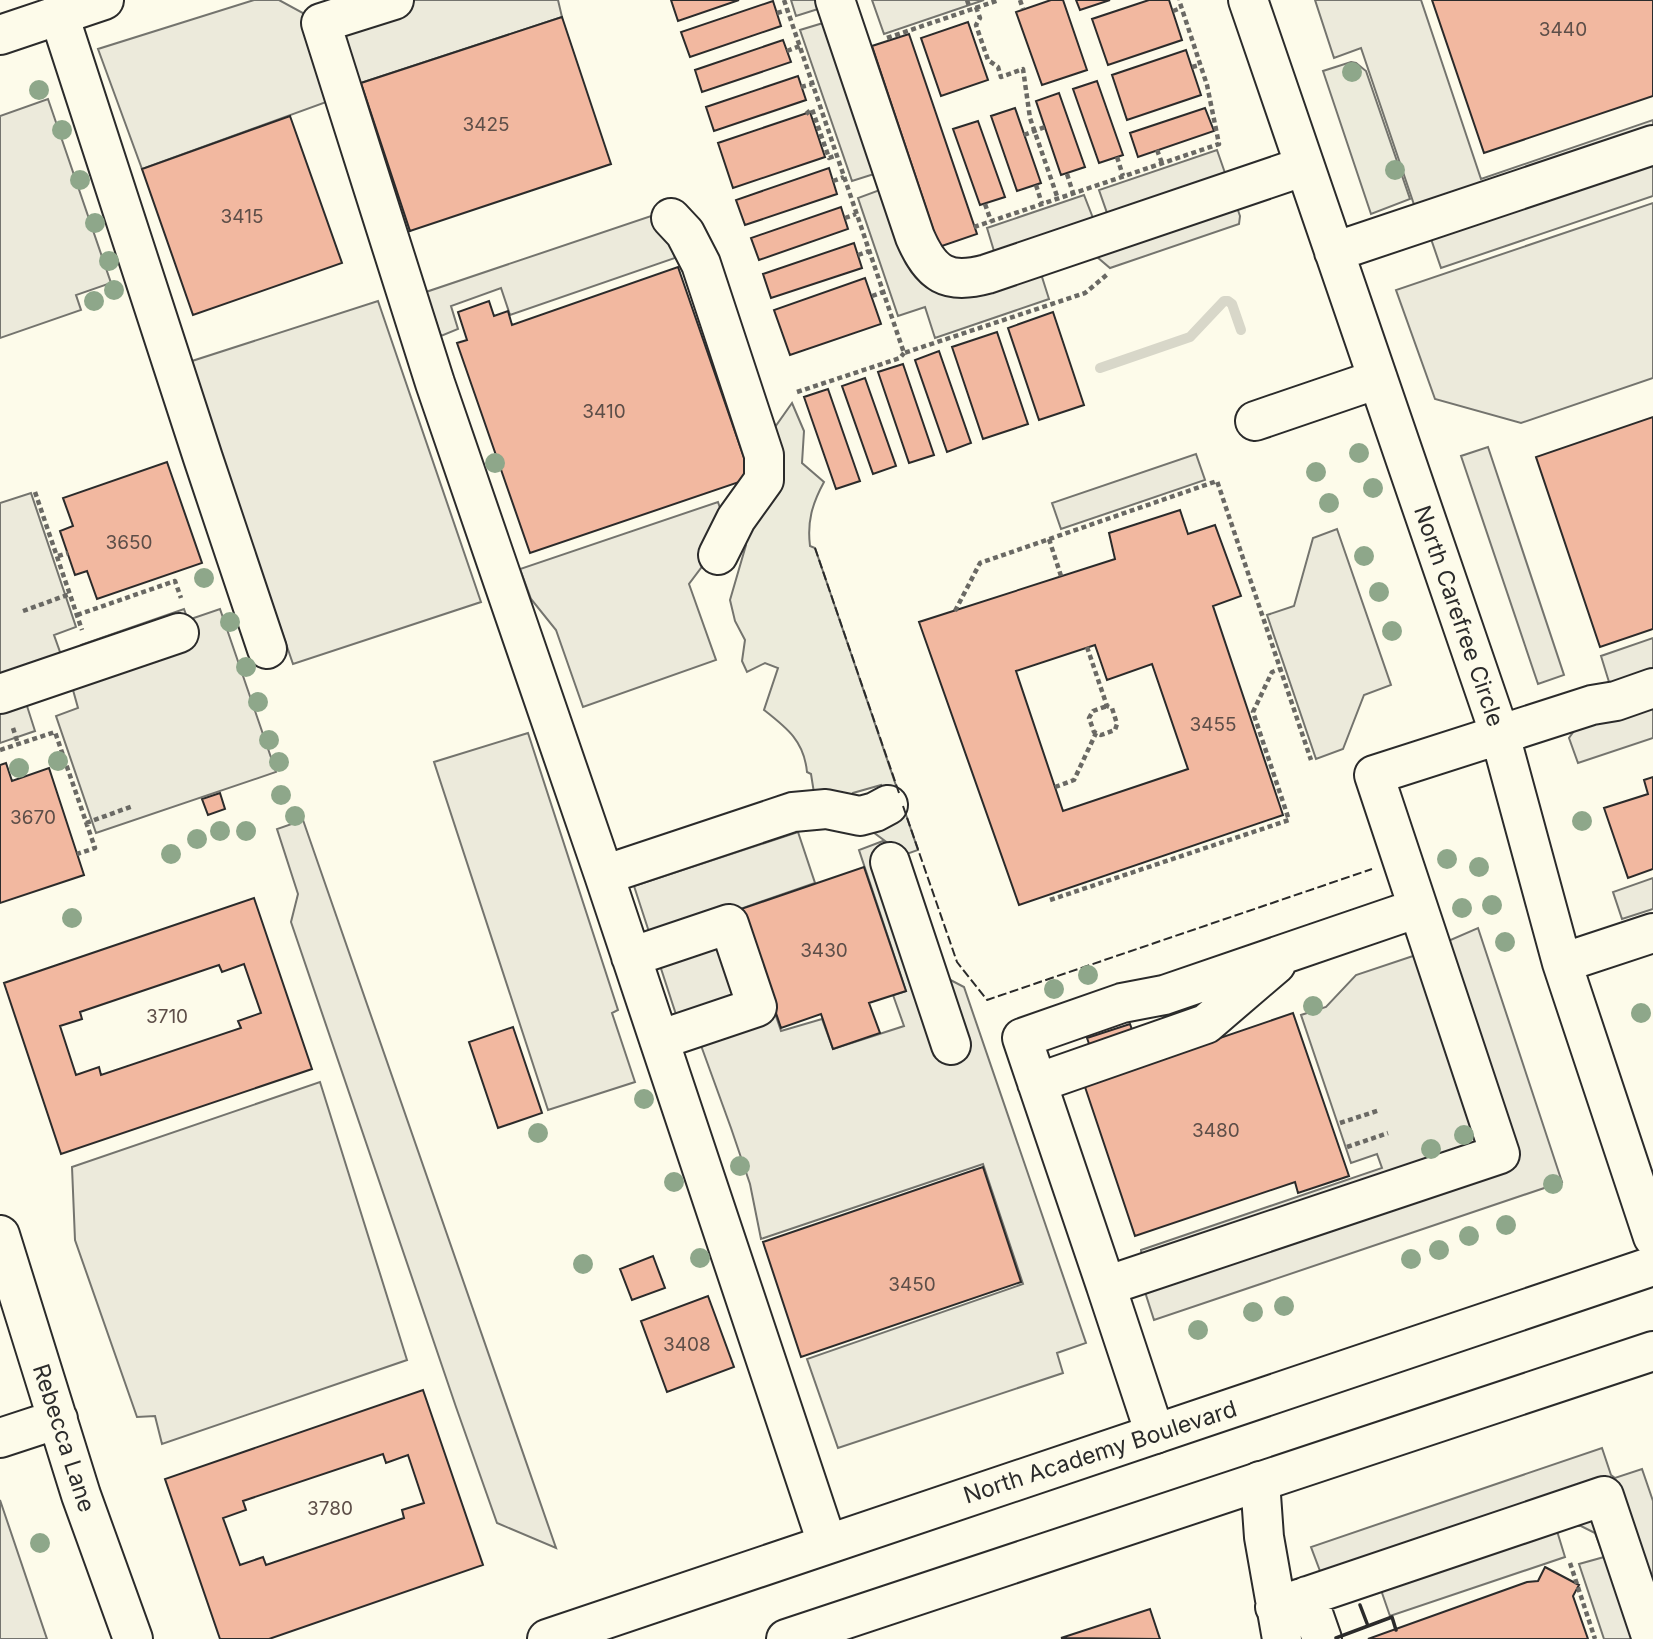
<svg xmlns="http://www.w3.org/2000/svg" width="1653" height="1639" viewBox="0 0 1653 1639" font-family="Inter,sans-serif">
  <rect width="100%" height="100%" fill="#fdfbea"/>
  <!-- green -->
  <path fill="#ecebdb" stroke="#74746e" stroke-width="2" d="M1351,62l5,1 10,8 44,128 -39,15 -48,-143z
    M792,403l12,28 -2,32 22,19c-12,22 -17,40 -14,64l5,2 103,302 -14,5 -31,-23 10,-40 -2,-7 -28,8 -9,10 -30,-10 -3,-19 -4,-2c-3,-31 -20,-44 -43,-62l14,-42 -13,-5 -18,9 -5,-11 3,-21 -10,-19 -5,-21 16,-55 -4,-4 31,-111z"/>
  <!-- parking -->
  <path fill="#eceadb" stroke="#74746e" stroke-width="2" d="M254,0h25l42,23 73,-23h164l4,17 -201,66 49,148 -31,2 -42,-135 -195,71 -44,-120z
    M791,0h64l84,248 16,11 15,2 23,-8 49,24 7,22 -114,39 -10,-31 -27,9 -40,-118 22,-8 -6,-16 -22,7 -52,-151 23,-7 -5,-14 -22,7z
    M872,0h112l-100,34z
    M1315,0h106l60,179 172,-59v76l-212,72 -10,-29 -5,1 -65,-192 -27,10z
    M48,99l63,184 -35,12 5,15 -81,28v-222z
    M1217,150l23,66 -1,8 -129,44 -13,-11 -103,-6 -7,-23 97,-33 9,23 14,-5 -8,-23z
    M1653,203v175l-132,45 -86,-24 -39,-109z
    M660,213l15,45 -165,57 -9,-27 -50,18 7,23 -17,7 -15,-44z
    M378,301l103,301 -188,62 -104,-302z
    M1488,447l76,228 -26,9 -77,-228z
    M1196,454l9,26 -144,49 -9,-26z
    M31,493l45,134 -22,8 6,17 -33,54 8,25 -35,12v-240z
    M718,502l10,30 -39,52 27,76 -133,47 -27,-77 -25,-31 -11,-30z
    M1337,529l54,156 -27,10 -21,54 -27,10 -49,-144 27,-9 19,-68z
    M184,609l4,11 32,-11 56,163 -180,61 -40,-117 22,-8 -5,-18 8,-45z
    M1653,638v100l-75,25 -9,-25 40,-56 -8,-26z
    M528,733l90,277 -6,3 23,69 -87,28 -114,-348z
    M303,820l253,728 -59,-25 -41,-116 -165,-485 7,-28 -21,-65z
    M798,832l17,51 -75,26 41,122 41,-12 11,30 71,-23 -11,-31 13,-4 -47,-141 24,-9 15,15 41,118 25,13 122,356 -29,10 6,20 -225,75 -31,-89 216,-75 -40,-120 -222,75 -11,-55 -19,-56 -32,-88 -14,2 -51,-156z
    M1653,878v31l-31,10 -9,-27z
    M1478,928l84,254 -408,138 -8,-25 -5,-45 241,-82 -5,-14 -26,9 -50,-148 25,-8 30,-32 60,-20z
    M320,1082l87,278 -245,84 -7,-28 -18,1 -62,-177 -3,-73z
    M1602,1448l9,27 4,3 27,-9 11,32v138h-49l-25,-75 25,-7 -9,-24 -14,-7h-7l-17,5 8,26 -175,59 -9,-26 -61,-19 -9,-24z
    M0,1500l47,139h-47z"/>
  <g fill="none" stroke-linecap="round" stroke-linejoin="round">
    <!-- stream -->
    <path stroke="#d8d7c9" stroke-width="10" d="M1100,368l90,-31 34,-36h4l4,3 9,26"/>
  </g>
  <!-- building -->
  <path fill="#f2b8a0" stroke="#2b2b2b" stroke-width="2" fill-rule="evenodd" d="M671,0h68l-61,21z
    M1051,0h12l24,70 -45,15 -26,-73z
    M1076,0h34l-30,10z
    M1149,0h20l13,40 -74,25 -16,-46z
    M1432,0h221v96l-169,57z
    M773,1l8,25 -91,31 -9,-25z
    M562,17l49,147 -201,67 -49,-148z
    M968,22l20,58 -47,16 -20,-58z
    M909,34l68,200 -38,13 -67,-201z
    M783,40l8,22 -89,30 -7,-22z
    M1186,50l15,45 -74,25 -15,-45z
    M798,76l8,24 -92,31 -8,-24z
    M1097,81l26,74 -24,8 -26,-74z
    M1059,93l26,74 -24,8 -25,-74z
    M1015,108l26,75 -24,8 -26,-75z
    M1205,108l9,23 -76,26 -8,-24z
    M810,112l15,45 -92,31 -15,-45z
    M290,116l52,147 -149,52 -51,-146z
    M978,121l27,76 -25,8 -27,-76z
    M829,168l8,26 -92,31 -9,-25z
    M841,207l7,22 -89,31 -8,-22z
    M854,243l8,25 -91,30 -8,-24z
    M678,267l73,211 -221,75 -73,-210 10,-3 -9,-28 31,-11 5,15 14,-5 4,14z
    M865,278l16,46 -91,31 -16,-45z
    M1053,312l31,93 -45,15 -31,-92z
    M997,332l31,92 -45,15 -31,-92z
    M939,351l32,92 -24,9 -32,-92z
    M903,364l31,91 -25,8 -31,-91z
    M865,378l31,88 -23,8 -31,-88z
    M828,389l32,92 -24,8 -32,-92z
    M1653,417v212l-53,18 -64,-190z
    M167,462l35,101 -105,36 -10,-28 -12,4 -15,-44 13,-5 -10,-28z
    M1180,510l8,24 27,-9 26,71 -28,10 70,209 -264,90 -100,-283 196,-63 -6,-26zM1095,645l12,35 45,-16 36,105 -125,42 -47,-140z
    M6,763l6,18 37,-13 35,107 -84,28v-138z
    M1653,777v92l-25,9 -24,-70 44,-14 -4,-14z
    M220,793l5,16 -17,6 -6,-16z
    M864,867l42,124 -37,12 11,30 -47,16 -12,-35 -40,14 -40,-119z
    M254,898l58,171 -251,85 -57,-171zM244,964l17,49 -23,8 3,7 -140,47 -2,-8 -23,8 -16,-49 22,-7 -2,-7 139,-47 3,7z
    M1293,1013l56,163 -51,17 -3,-11 -160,54 -51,-152 17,-5 -14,-41 43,-14 14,40z
    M513,1027l29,86 -44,15 -29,-86z
    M983,1167l38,115 -220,75 -38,-115z
    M653,1256l12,32 -33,12 -12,-31z
    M708,1296l26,71 -67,25 -26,-71z
    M423,1390l60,175 -214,74h-49l-55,-160zM383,1454l3,9 22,-8 16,48 -22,7 2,8 -138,47 -3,-8 -23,8 -17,-47 23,-8 -3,-9z
    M1545,1567l34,18 -6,11 15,43h-220l159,-57 11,-1z
    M1150,1609l10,30 -99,-1z"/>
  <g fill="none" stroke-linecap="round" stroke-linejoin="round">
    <!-- minor casing -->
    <g stroke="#2b2b2b" stroke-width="42">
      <path id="minor" d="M394,0l-73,23 114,360 169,492 223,668
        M835,0l80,237c16,37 32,48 72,37l318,-108
        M1248,0l252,735 62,228 91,274
        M59,15l144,443 64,191
        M0,35l104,-35
        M671,218l14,15 16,31 63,191v25l-28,39 -18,36
        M1334,252l319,-107
        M1255,421l123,-42
        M0,694l179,-61
        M890,862l61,183
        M604,875l189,-63 33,-3 34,7 15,-4 13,-7
        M631,957l98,-33 28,83 -98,33
        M1562,963l91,-30
        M1037,1083l169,-59 70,-60
        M0,1235l81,260 52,144
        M1106,1286l-84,-248 100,-35 42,-8 254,-87
        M1155,1434l-49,-148 394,-132 -126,-379 218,-70 24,-4 37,-13
        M0,1438l58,-19
        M1260,1481l4,56 18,102
        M1307,1596l15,43
        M1275,1607l329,-111 48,143"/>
    </g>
    <!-- highway casing -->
    <g stroke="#2b2b2b" stroke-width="42">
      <path id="highway" d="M547,1639l1106,-373
        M786,1639l867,-288"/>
    </g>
    <!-- path -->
    <path stroke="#6a6964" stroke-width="4.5" stroke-dasharray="5 3.5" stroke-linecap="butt" d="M784,0l120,353 181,-60 24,-20
      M967,0l3,9
      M1020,0l3,9
      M976,7l4,11 -4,7 12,35 10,7 3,10 22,-8 7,49 28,81
      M1173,11l8,-3
      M777,13l10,-3
      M887,38l112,-38
      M787,51l13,-5
      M1192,67l8,-2
      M801,87l12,-3
      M806,114l6,-5 17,49 8,-3
      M1024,135l21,-8
      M1157,150l5,13
      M1117,157l6,19
      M1067,174l6,19
      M833,181l11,-4
      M1036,185l6,19
      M985,204l6,17
      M845,218l11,-4
      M974,227l245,-83 -12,-59 -28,-85
      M858,255l11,-4
      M872,296l11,-4
      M797,392l103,-34 4,-5
      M35,492l47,138
      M1049,539l12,37
      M58,556l10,-3
      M23,611l47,-17
      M955,611l25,-48 237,-82 94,279
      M77,615l98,-34 6,17
      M1087,647l20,59 5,2 5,16 -2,6 -14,5 -7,-3 -5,-14 4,-7 14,-5
      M13,728l5,16
      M0,750l55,-18 40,116 -18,6
      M1055,787l19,-7 22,-47
      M86,823l47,-17
      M1050,900l239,-80 -36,-108 19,-40 8,-3
      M1340,1123l40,-13
      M1347,1147l41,-14
      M1570,1563l25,76"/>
    <!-- minor -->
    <use href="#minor" stroke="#fdfbea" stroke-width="38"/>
    <!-- highway -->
    <use href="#highway" stroke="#fdfbea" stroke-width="38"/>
    <!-- fence -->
    <path stroke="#2b2b2b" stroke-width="2" stroke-dasharray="9 3.5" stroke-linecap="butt" d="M815,548l84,245
      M903,806l54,156 30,38 385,-131"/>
    <!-- wall -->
    <path stroke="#2b2b2b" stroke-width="3.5" d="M1360,1605l8,21
      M1336,1638l56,-21 4,13"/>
  </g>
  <!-- trees -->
  <g fill="#8ea78a">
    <circle cx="1352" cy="72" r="10"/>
    <circle cx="39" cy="90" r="10"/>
    <circle cx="62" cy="130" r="10"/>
    <circle cx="1395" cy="170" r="10"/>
    <circle cx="80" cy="180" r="10"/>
    <circle cx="95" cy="223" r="10"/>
    <circle cx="109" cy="261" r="10"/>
    <circle cx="114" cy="290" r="10"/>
    <circle cx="94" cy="301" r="10"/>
    <circle cx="1359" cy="453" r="10"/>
    <circle cx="495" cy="463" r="10"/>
    <circle cx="1316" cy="472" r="10"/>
    <circle cx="1373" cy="488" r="10"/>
    <circle cx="1329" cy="503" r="10"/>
    <circle cx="1364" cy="556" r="10"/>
    <circle cx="204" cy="578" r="10"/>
    <circle cx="1379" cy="592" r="10"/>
    <circle cx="230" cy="622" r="10"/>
    <circle cx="1392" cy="631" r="10"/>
    <circle cx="246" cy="667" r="10"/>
    <circle cx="258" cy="702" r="10"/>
    <circle cx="269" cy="740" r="10"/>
    <circle cx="58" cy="761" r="10"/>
    <circle cx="279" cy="762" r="10"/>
    <circle cx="19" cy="768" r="10"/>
    <circle cx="281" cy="795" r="10"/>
    <circle cx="295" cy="816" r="10"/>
    <circle cx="1582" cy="821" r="10"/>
    <circle cx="220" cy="831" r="10"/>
    <circle cx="246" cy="831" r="10"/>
    <circle cx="197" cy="839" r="10"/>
    <circle cx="171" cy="854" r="10"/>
    <circle cx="1447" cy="859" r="10"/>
    <circle cx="1479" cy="867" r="10"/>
    <circle cx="1492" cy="905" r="10"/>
    <circle cx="1462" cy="908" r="10"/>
    <circle cx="72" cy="918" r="10"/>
    <circle cx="1505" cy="942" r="10"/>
    <circle cx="1088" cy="975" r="10"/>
    <circle cx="1054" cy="989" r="10"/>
    <circle cx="1313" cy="1006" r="10"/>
    <circle cx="1641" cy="1013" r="10"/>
    <circle cx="644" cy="1099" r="10"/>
    <circle cx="538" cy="1133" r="10"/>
    <circle cx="1464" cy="1135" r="10"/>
    <circle cx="1431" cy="1149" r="10"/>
    <circle cx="740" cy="1166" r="10"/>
    <circle cx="674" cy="1182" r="10"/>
    <circle cx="1553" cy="1184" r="10"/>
    <circle cx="1506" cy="1225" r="10"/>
    <circle cx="1469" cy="1236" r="10"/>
    <circle cx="1439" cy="1250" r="10"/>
    <circle cx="700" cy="1258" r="10"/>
    <circle cx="1411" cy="1259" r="10"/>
    <circle cx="583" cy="1264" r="10"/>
    <circle cx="1284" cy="1306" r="10"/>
    <circle cx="1253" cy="1312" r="10"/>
    <circle cx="1198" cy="1330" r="10"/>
    <circle cx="40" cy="1543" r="10"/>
  </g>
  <g text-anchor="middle" stroke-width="5" stroke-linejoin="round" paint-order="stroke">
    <!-- number labels -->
    <g font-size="19" fill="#5d4e48">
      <text x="1563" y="36">3440</text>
      <text x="486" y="131">3425</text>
      <text x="242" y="223">3415</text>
      <text x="604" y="418">3410</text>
      <text x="129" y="549">3650</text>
      <text x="1213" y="731">3455</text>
      <text x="33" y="824">3670</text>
      <text x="824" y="957">3430</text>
      <text x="167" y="1023">3710</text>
      <text x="1216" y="1137">3480</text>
      <text x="912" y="1291">3450</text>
      <text x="687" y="1351">3408</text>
      <text x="330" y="1515">3780</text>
    </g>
    <!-- street labels -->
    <g font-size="23" fill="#2b2b2b" stroke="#fdfbea">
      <text transform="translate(1459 616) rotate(71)" y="8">North Carefree Circle</text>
      <text transform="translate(64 1438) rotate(72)" y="8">Rebecca Lane</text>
      <text transform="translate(1100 1452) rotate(-18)" y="8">North Academy Boulevard</text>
    </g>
  </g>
</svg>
